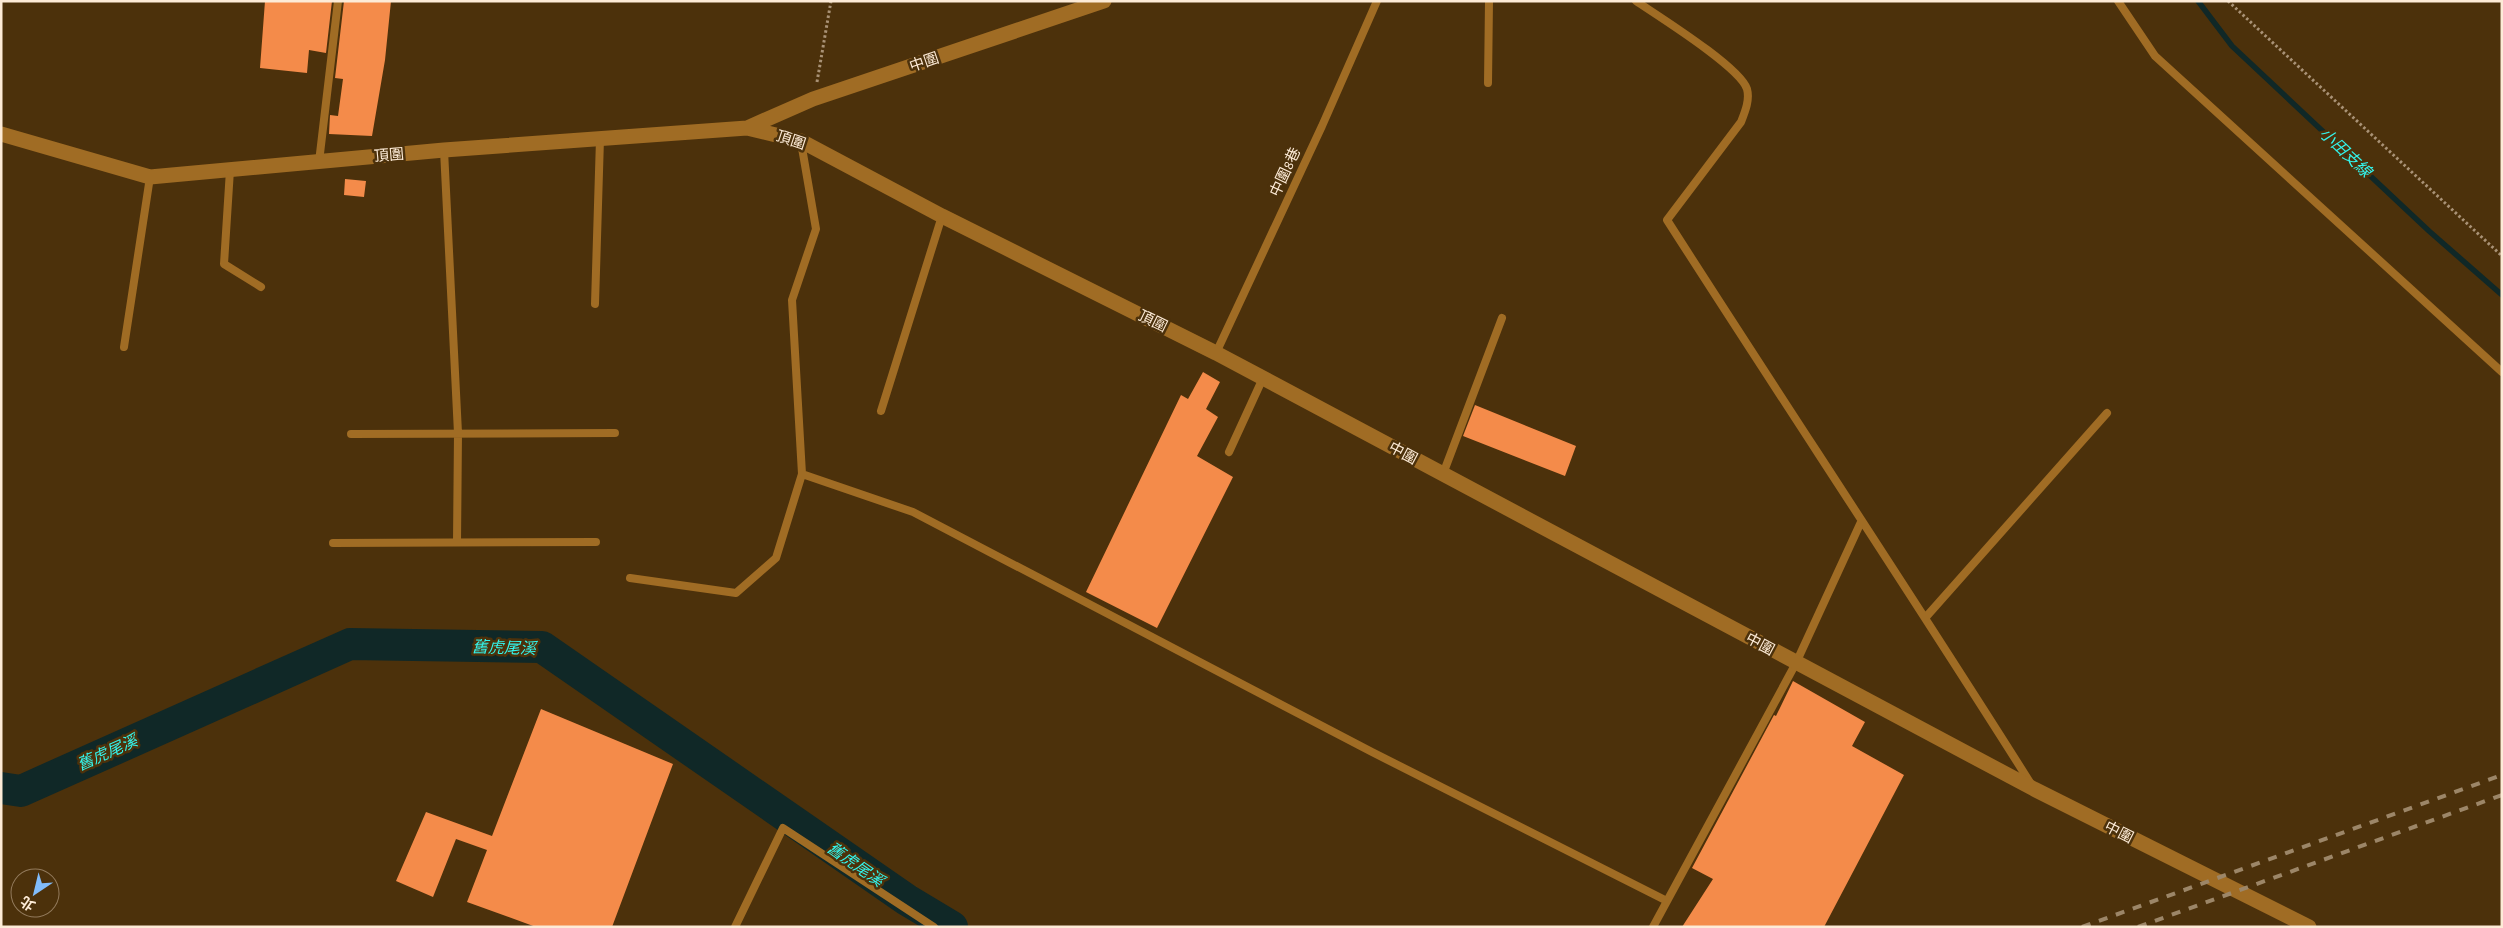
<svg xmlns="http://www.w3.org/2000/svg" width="2503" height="928" viewBox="0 0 2503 928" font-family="'Alegreya Sans','Noto Sans TC',sans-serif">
  <rect width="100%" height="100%" fill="#4c310b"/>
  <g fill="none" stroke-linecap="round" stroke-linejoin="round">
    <!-- stream -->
    <path stroke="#102827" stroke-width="5.5" d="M2198,1l34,45 197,185 73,64"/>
    <!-- river -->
    <path stroke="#102827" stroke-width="32" d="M1,788l20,3 329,-147 192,3 365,253 45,27"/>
  </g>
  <!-- building -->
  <path fill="#f48b4a" d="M265,1h67l-6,52 -17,-3 -2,23 -47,-5z
    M344,1h47l-6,59 -13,76 -43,-2 1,-19 8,1 5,-37 -8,-1z
    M345,179l21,2 -2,16 -20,-2z
    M1203,372l17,10 -14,27 12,8 -21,39 36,21 -76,151 -71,-36 95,-197 7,4z
    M1475,405l101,41 -11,30 -102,-40z
    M1793,681l72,41 -13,24 52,29 -80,152h-142l31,-48 -21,-11 82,-153 2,1z
    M541,709l132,55 -61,163h-76l-69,-25 20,-52 -31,-11 -23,58 -37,-16 30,-69 66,24z"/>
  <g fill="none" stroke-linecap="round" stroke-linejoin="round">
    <!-- path -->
    <path stroke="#a99276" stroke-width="3" stroke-dasharray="2.5 2.5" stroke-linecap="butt" d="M2228,1l274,255
      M817,82l14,-81"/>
    <!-- service -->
    <path stroke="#a06c24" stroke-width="8" d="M1636,1c22,15 104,66 111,88 3,11 -2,23 -6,33l-74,98c121,189 245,375 364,564
      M2118,1l37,55 347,316
      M1488,83l1,-82
      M444,150l14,283 -1,109
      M319,162l19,-161
      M230,170l-6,94 37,23
      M595,304l5,-165
      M124,347l26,-170
      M1216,353l106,-227 55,-125
      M881,411l61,-195
      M351,434l264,-1
      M1229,452l34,-74
      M802,474l111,38 459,240 295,149
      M1443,474l59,-156
      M333,543l263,-1
      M630,578l106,15 40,-35 26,-84 -10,-174 24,-71 -15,-87
      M1926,617l181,-204
      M735,927l48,-99 151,99
      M1653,927l143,-264 65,-141"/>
    <!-- tertiary -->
    <path stroke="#a06c24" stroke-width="15" d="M747,128l66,-29 291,-98
      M1,134l149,43 294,-27 303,-22 54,13 141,75 274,137 818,436 275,138"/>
    <!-- rail -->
    <path stroke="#9c8668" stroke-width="4" stroke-dasharray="9 9" stroke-linecap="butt" d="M2082,927l420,-152
      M2138,927l364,-132"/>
  </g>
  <g text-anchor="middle" stroke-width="5" stroke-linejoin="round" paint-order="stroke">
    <!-- street labels -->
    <g font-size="15" fill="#fdebd7" stroke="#4c310b">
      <text transform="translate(924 62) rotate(-19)" y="5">中圍</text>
      <text transform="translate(791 140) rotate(18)" y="5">頂圍</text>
      <text transform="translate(389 155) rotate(-5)" y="5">頂圍</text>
      <text transform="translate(1285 172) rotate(-65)" y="5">中圍8巷</text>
      <text transform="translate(1153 321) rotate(26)" y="5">頂圍</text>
      <text transform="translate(1403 453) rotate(28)" y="5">中圍</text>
      <text transform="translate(1760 644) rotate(28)" y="5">中圍</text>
      <text transform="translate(2119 832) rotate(27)" y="5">中圍</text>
    </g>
    <!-- water labels -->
    <g font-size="16" font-style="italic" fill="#33f5ed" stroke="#4c310b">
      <text transform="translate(2346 152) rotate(43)" y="6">小田支線</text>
      <text transform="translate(504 647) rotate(2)" y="6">舊虎尾溪</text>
      <text transform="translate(107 752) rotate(-24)" y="6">舊虎尾溪</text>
      <text transform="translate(856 864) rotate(35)" y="6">舊虎尾溪</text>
    </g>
  </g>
  <!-- border -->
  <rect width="2503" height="928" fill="none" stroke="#fdebd7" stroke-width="5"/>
  <!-- north arrow -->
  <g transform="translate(35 893) rotate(215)"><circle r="24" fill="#4c310b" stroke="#937b5d"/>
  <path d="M0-4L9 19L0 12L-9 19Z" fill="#81bcfa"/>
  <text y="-8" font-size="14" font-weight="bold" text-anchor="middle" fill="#fdebd7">北</text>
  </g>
</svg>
